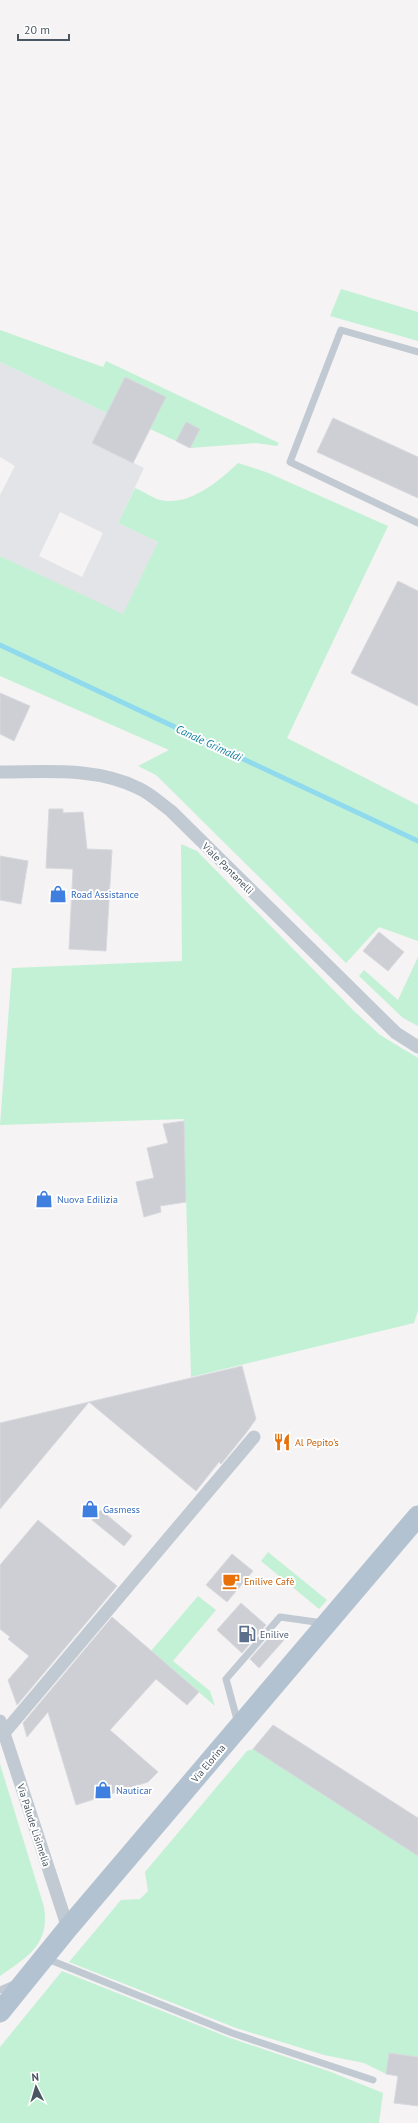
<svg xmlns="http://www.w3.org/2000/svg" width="418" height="2123" viewBox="0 0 418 2123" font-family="'PT Sans',sans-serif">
  <rect width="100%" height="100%" fill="#f5f3f3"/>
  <!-- airport -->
  <path fill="#e2e4e7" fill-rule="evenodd" d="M0,362l107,51 -14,30 51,25 -26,55 40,19 -35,73 -123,-59v-61l15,-29 -15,-9zM60,512l43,21 -21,44 -43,-21z"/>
  <!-- green -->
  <path fill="#c3f1d5" d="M341,289l77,23v29l-88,-25z
    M0,330l103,37 3,-6 173,82 -2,3 -21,-3 -66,5 -4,-26 -10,19 -26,-12 15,-32 -40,-20 -18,36 -107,-51z
    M238,463l28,9 122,54 -101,212 131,67v136l-39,-14 -33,36 -190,-188 -18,-9 31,-16 -169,-74v-120l123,58 35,-72 -40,-19 17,-35c7,3 15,8 22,11 30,10 62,-18 81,-36z
    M181,844l16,7 157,160 26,24 38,23v252l-4,13 -223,54 -7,-258 -184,6 12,-157 170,-7z
    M418,957v69l-15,-8 -44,-42 5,-6 34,30z
    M268,1552l59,48 -8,9 -58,-48z
    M198,1596l18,14 -43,51 37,30 5,15 -64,-55z
    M253,1749l165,100v208l-29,-4 -3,21 -22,-11 -40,-8 -88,-27 -167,-66 52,-62 19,-1 8,-8 -3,-19 102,-121z
    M0,1764l44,143c6,37 -16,50 -44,69z
    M62,1971l168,67 101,34 52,21 -4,30h-379v-76z"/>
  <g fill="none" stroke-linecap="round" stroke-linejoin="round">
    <!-- stream -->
    <path stroke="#90daee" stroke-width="5" d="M0,645l418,196"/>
  </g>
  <!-- building -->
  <path fill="#cdcfd5" stroke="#d7d9de" d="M125,377l41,20 -33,66 -41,-20z
    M333,418l85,39v41l-101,-46z
    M186,422l14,7 -10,19 -14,-7z
    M398,581l20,10v115l-67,-33z
    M0,693l30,13 -16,35 -14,-7z
    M49,809h14v4l20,-1 4,37 25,1 -6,101 -37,-2 4,-80 -27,-1z
    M0,856l28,5 -7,43 -21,-4z
    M379,932l25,20 -16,19 -25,-20z
    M184,1121l2,81 -26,4 1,6 -17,5 -8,-35 18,-4 -7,-30 21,-5 -5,-19z
    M242,1366l14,53 -10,14 -25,31 -2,-2 -23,29 -107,-89z
    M89,1402l-39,47 -50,60v-86z
    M101,1510l31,26 -8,10 -32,-26z
    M38,1520l79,66 -100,119 -9,-25 21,-24 -21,-17 2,-2 -10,-8v-64z
    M232,1554l21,17 -26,31 -21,-17z
    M241,1603l25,22 -24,28 -25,-23z
    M112,1617l87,75 -12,13 -31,-26 -46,51 48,42 -10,10 -72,23 -28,-93 -21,25 -4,-14z
    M274,1632l10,8 -25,28 -9,-9z
    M273,1725l145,93v38l-165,-107z
    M389,2053l29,4v49l-24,-3 4,-27 -12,-2z"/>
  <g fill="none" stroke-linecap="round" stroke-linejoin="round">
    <!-- service -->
    <path stroke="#c1cad2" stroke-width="7" d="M418,352l-77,-22 -51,132 128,61
      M238,1723l-12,-44 54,-62 43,6
      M45,1958l187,75 141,47
      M0,1990l14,-6"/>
    <!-- minor -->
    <path stroke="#c1cad2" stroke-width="13" d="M0,772c46,0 96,-5 138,16 12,5 22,15 33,23l225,222 22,14
      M0,1721l68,207
      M4,1733l250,-296"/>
    <!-- primary -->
    <path stroke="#b3c2d1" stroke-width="21" d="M0,2012l68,-84 350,-412"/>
  </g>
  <!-- icons -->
  <defs>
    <g id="shop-bare" transform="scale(1.38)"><path d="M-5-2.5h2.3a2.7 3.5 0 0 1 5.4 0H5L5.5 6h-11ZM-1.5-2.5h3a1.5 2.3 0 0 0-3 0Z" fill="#3f7fe0" stroke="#fff" stroke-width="2.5" paint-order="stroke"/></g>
    <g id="restaurant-bare" transform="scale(1.38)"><path d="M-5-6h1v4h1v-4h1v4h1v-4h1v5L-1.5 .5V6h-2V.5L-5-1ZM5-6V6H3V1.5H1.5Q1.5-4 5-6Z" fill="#e8710a" stroke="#fff" stroke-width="2.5" paint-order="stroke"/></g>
    <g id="cafe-bare" transform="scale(1.38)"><path d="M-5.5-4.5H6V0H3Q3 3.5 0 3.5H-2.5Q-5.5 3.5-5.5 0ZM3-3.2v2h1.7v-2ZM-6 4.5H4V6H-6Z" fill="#e8710a" stroke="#fff" stroke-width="2.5" paint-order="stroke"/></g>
    <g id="fuel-bare" transform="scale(1.38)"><path d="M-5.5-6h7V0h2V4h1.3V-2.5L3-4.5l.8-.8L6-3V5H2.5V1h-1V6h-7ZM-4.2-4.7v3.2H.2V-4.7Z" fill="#5c6f8a" stroke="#fff" stroke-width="2.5" paint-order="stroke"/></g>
  </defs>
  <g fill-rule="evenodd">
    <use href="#shop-bare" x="58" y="894"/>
    <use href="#shop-bare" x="44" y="1199"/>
    <use href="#restaurant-bare" x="282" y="1442"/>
    <use href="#shop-bare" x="90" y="1509"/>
    <use href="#cafe-bare" x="231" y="1581"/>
    <use href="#fuel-bare" x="247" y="1634"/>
    <use href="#shop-bare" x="103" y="1790"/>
  </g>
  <g text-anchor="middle" stroke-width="4" stroke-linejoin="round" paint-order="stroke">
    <!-- street labels -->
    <g font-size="10" fill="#4a5661" stroke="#fff">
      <text transform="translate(228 868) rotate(45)" y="4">Viale Pantanelli</text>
      <text transform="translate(208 1763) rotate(-50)" y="4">Via Elorina</text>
      <text transform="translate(34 1825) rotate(72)" y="4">Via Palude Lisimelia</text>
    </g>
    <!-- shop labels -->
    <g font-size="10" fill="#366cbe" stroke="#fff" text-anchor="start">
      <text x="71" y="898">Road Assistance</text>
      <text x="57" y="1203">Nuova Edilizia</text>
      <text x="103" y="1513">Gasmess</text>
      <text x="116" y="1794">Nauticar</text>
    </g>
    <!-- food labels -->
    <g font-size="10" fill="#c56008" stroke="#fff" text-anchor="start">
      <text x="295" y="1446">Al Pepito's</text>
      <text x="244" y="1585">Enilive Cafè</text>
    </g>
    <!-- service labels -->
    <g font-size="10" fill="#4e5e75" stroke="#fff" text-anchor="start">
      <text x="260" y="1638">Enilive</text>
    </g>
    <!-- water labels -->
    <g font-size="11" font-style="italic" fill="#0c7c9b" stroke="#fff">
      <text transform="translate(209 743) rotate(25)" y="4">Canale Grimaldi</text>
    </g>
  </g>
  <!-- north arrow -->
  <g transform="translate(36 2087) rotate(355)" stroke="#ffffff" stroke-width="3" paint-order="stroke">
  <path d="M0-3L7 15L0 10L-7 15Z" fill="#4a5661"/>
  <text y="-6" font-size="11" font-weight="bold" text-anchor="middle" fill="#4a5661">N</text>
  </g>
  <!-- scale -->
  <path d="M18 34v6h51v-6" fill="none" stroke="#4a5661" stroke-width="2"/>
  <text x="24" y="34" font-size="12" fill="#4a5661" stroke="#ffffff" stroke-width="3" paint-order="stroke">20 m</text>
</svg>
